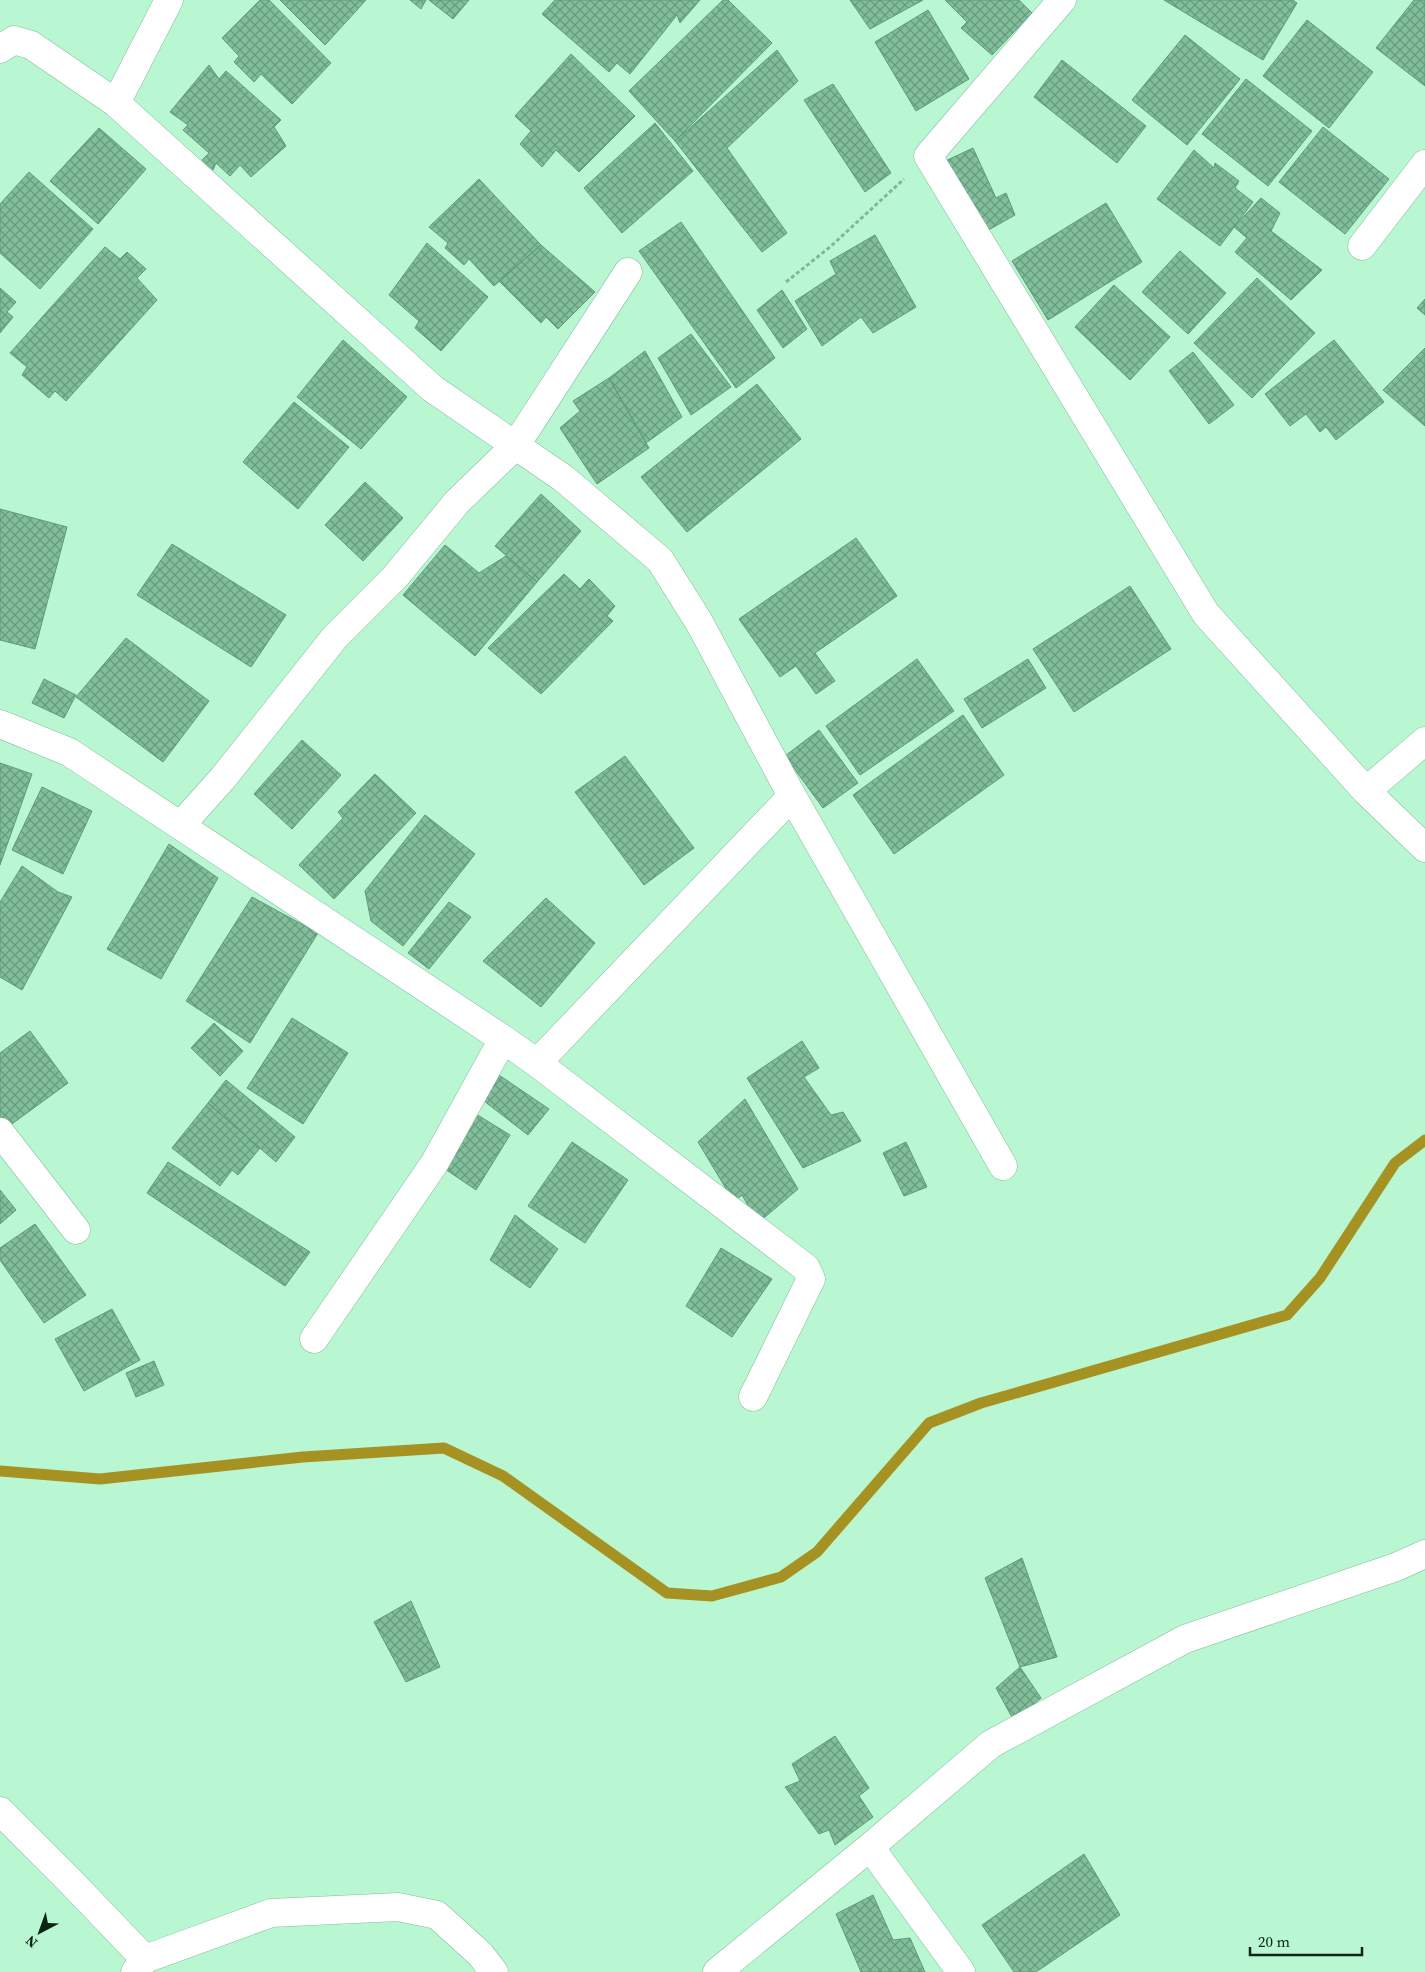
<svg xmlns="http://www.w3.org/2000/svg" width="1425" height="1972" viewBox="0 0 1425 1972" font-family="'Source Serif 4',serif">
  <defs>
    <pattern id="building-cross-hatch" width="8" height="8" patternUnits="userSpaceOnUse" patternTransform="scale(1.25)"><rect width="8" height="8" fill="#81be9b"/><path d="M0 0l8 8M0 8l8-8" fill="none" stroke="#689a7d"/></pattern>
  </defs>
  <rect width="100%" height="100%" fill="#b9f7d2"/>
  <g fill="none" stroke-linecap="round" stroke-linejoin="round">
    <!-- stream -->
    <path stroke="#a69222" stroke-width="11" d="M0,1471l100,8 203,-22 141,-9 59,28 164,117 45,3 69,-19 36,-25 112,-129 52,-20 306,-88 33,-37 75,-115 30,-23"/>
  </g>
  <!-- building -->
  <path fill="url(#building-cross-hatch)" stroke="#5f9b79" d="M260,0h9l62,63 -39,41 -31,-30 -7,8 -20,-20 5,-6 -17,-18z
    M280,0h86l-41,45z
    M410,0h16l-5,9z
    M429,0h40l-16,19z
    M555,0h145l-20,23 -3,-8 -47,59 -13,-11 -8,9 -67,-58z
    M723,0h5l44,43 -97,98 -46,-50z
    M850,0h73l-53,29z
    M945,0h74l13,13 -40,42 -31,-27 6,-6z
    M1164,0h129l4,3 -34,57z
    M1414,0h11v86l-49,-38z
    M928,10l41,69 -53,32 -41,-69z
    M1307,20l66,52 -44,56 -66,-52z
    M1185,35l55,44 -53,66 -55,-45z
    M777,50l21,31 -71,67 60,85 -25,19 -87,-111z
    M571,54l64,62 -56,56 -23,-22 -14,17 -22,-23 11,-13 -16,-15z
    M1062,60l84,66 -29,37 -83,-66z
    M209,65l10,14 7,-8 55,49 -7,7 12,19 -35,31 -11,-12 -10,11 -14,-13 -3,7 -11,-10 7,-7 -26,-23 5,-5 -18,-13z
    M1246,79l66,52 -44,55 -66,-52z
    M833,84l58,89 -26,19 -61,-92z
    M655,123l38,48 -71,62 -38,-45z
    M1323,127l66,52 -44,55 -66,-52z
    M99,128l47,41 -48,55 -48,-43z
    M973,148l23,50 10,-5 9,22 -37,21 -41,-71z
    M1194,150l20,18 1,-5 24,18 -4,7 18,14 -33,44 -63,-47z
    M29,172l64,57 -53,60 -40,-36v-49z
    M479,179l62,66 -47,41 -25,-27 -5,6 -19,-17 3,-5 -19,-16z
    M1261,198l19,15 -9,18 51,39 -31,30 -56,-48 12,-14 -13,-11z
    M1106,203l36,59 -94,58 -36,-59z
    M681,222l94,136 -39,30 -97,-137z
    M875,235l41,72 -43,26 -12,-16 -39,29 -27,-45 41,-27 -6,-13z
    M427,243l61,54 -47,54 -26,-23 4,-7 -30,-26z
    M541,245l54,47 -37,37 -12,-12 -5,6 -42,-42z
    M105,247l15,12 7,-7 19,17 -9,9 20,22 -91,101 -11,-10 -6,7 -27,-23 5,-8 -17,-14z
    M1180,251l46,42 -38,41 -46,-42z
    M1257,278l58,55 -63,65 -58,-55z
    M1114,285l56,52 -40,43 -55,-53z
    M0,288l16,14 -9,10 6,5 -13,16z
    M782,290l25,39 -24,19 -26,-38z
    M1425,299v16l-8,-7z
    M691,334l40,53 -40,28 -33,-57z
    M343,340l64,57 -46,52 -64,-52z
    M1334,340l50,62 -48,38 -10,-13 -6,5 -14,-18 -16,12 -25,-32z
    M1425,348v78l-42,-36z
    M645,351l37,66 -36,26 -37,-65z
    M1193,352l41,53 -25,19 -40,-53z
    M609,378l40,70 -52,36 -37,-56 20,-17 -7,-10z
    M757,384l44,55 -114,93 -46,-55z
    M294,402l55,45 -51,62 -55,-47z
    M365,482l38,36 -40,43 -38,-36z
    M541,494l40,37 -44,51 -42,-36z
    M0,509l67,18 -32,122 -35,-9z
    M856,538l41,58 -82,57 20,28 -19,13 -20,-28 -16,11 -41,-58z
    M172,544l114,71 -35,52 -114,-72z
    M445,545l34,28 27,-17 31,26 -62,74 -72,-61z
    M564,574l16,15 9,-10 26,27 -8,10 6,5 -72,73 -53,-46z
    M1130,586l41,63 -97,63 -41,-63z
    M126,638l83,63 -46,61 -87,-65z
    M917,659l37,52 -94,64 -34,-49z
    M1028,659l18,29 -64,40 -18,-29z
    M44,679l32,16 -12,23 -32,-15z
    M963,715l41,60 -110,79 -41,-59z
    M819,730l39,53 -35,25 -38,-52z
    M302,740l39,35 -49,54 -38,-35z
    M625,756l69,92 -50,37 -69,-93z
    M0,763l32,11 -32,91z
    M375,774l41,39 -82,86 -35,-34 44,-47 -5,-6z
    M42,787l50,24 -29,63 -51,-24z
    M425,815l50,39 -72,92 -32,-25 -6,-30z
    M169,844l49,34 -57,101 -54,-30z
    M22,866l36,26 14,5 -50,93 -22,-13v-75z
    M252,897l66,36 -68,110 -64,-42z
    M546,898l49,45 -54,64 -58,-46z
    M449,902l22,15 -42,52 -21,-16z
    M292,1018l56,35 -45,71 -56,-36z
    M214,1023l29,28 -23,25 -29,-28z
    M30,1031l38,52 -63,46 -5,-7v-69z
    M802,1041l17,27 -15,9 27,38 12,-3 18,29 -58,27 -56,-90z
    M493,1071l56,38 -21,26 -53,-41z
    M226,1080l69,57 -19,25 -68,-59z
    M745,1099l53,90 -40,34 -16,-28 -8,7 -36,-60z
    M208,1103l52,45 -22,27 -6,-5 -12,16 -48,-38z
    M476,1114l34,21 -34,55 -31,-21z
    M572,1142l56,38 -43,63 -57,-37z
    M906,1142l21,45 -23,9 -21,-43z
    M168,1162l142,90 -25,34 -138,-93z
    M0,1190l16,20 -16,14z
    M515,1215l43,34 -28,39 -40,-28z
    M35,1224l51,71 -42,28 -44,-63v-12z
    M721,1248l51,31 -40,58 -46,-31z
    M112,1309l28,51 -56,31 -29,-52z
    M154,1361l10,24 -28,12 -10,-24z
    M1022,1558l35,99 -37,10 -35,-89z
    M411,1601l29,66 -34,15 -32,-60z
    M1020,1667l21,31 -27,23 -18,-33z
    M835,1736l34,52 -10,8 14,21 -38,28 -6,-15 -10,4 -34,-47 15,-6 -8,-17z
    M1084,1854l36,61 -84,57h-22l-32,-47z
    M873,1895l20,45 17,-2 15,34h-64l-25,-58z"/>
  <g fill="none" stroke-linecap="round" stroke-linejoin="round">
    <!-- minor casing -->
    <g stroke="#81be9b" stroke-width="29">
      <path id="minor" d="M1062,0l-134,156 278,458 160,177 59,57
        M0,49l14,-9 17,5 85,58 53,-103
        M116,103l317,286 130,89 97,82 39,62 93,174 211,370
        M1362,246l63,-82
        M0,724l69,28 434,287 34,24 269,205 5,11 -58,118
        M1366,791l59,-50
        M181,825l42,-47 112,-141 60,-60 62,-75 59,-57 112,-173
        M537,1063l255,-267
        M0,1132l76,98
        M314,1339l120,-175 69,-125
        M0,1811l71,71 74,77
        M870,1847l91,125
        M135,1972l10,-13 126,-46 127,-6 39,8 43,39 14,18
        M717,1972l153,-125 121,-103 194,-105 211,-72 29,-13"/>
    </g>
    <!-- path -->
    <path stroke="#84b699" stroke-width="3" stroke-dasharray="4 2.5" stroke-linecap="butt" d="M786,282l44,-35 74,-68"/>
    <!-- minor -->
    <use href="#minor" stroke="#fff" stroke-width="28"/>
  </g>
  <!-- north arrow -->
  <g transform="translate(40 1932) rotate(221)" stroke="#b9f7d2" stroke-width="4" paint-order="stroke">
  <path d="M0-4L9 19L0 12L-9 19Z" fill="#0c2518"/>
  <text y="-8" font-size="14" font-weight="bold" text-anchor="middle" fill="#0c2518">N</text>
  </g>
  <!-- scale -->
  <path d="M1250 1947v8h112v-8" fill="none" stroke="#0c2518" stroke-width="2.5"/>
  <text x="1258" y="1947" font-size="15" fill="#0c2518" stroke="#b9f7d2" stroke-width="4" paint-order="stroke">20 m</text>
</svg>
